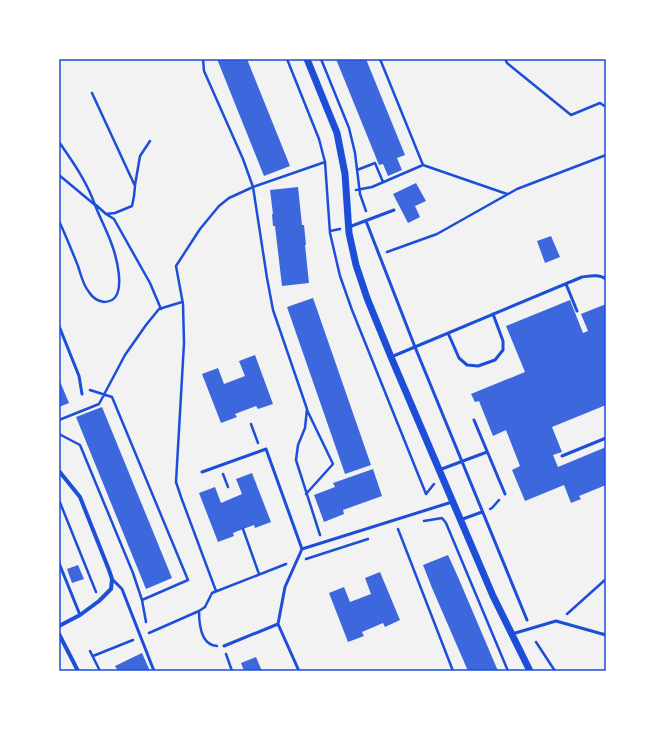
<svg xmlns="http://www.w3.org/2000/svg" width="665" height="730" viewBox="0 0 665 730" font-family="'Zilla Slab',serif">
  <rect width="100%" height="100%" fill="#f2f2f2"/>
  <!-- building -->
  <path fill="#3d67dc" d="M217,59h30l43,107 -26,10z
    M336,59h30l39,96 -8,3 5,12 -14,6 -5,-12 -4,1z
    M416,183l10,18 -11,5 5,11 -12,6 -15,-29z
    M298,187l4,38h2l2,20h-1l4,38 -27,3 -7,-60h-2l-1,-12h1l-3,-24z
    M551,236l9,21 -15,6 -8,-22z
    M313,298l58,167 -26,9 -58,-167z
    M570,300l13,33 5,-2 -7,-17 25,-10v101l-54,22 10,25 -9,3 5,12 48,-20v38l-27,11 2,3 -10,4 -7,-18 -39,16 -13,-31 8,-4 -14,-36 -13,6 -14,-35 -4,1 -4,-8 54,-22 -19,-46z
    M255,355l18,49 -15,5 -2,-3 -21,8 2,3 -16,6 -19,-49 16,-6 6,16 21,-8 -6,-15z
    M59,379l10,24 -10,4z
    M102,407l70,171 -26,11 -70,-172z
    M373,469l9,27 -39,14 1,4 -20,8 -10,-27 21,-8 -2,-4z
    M252,473l19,49 -16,6 -1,-3 -11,4 -10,4 1,3 -16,6 -19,-49 16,-6 6,16 21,-9 -6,-15z
    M448,555l10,22 40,94h-30l-36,-83 -9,-23z
    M78,565l6,14 -12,4 -5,-14z
    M380,572l20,48 -15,7 -2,-4 -21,9 2,4 -16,6 -19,-49 15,-6 6,15 21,-8 -6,-16z
    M142,653l8,18h-32l-3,-5z
    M256,657l6,14h-18l-3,-8z"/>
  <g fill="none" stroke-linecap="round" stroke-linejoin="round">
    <!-- path -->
    <path stroke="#1d4ed8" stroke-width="2.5" d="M203,59l1,12 39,88 10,28 14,91 6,32 34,99 -2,19 -7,17 -2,15 24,75
      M287,59l32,80 6,23 5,71 10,43 12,34 74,184
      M321,59l28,69 6,25 5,41 6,17
      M505,59l2,4 64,52 29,-12 6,4
      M92,93l43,93 -1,10 -2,10 -17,7 -9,1 -10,-9
      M59,142c14,20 28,40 36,63l-36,-30
      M423,165l84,29
      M357,170l18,-7 8,19
      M135,185l5,-29 10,-15
      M356,190l16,-3 51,-22 -43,-106
      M106,214l8,5 36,64 11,26
      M59,221c7,15 13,30 19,45 3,9 5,19 11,26 3,5 9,9 15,10 3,0 6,-1 8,-2 14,-8 4,-44 0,-55 -5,-14 -12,-27 -17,-40
      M330,231l10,-2
      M387,252l50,-18 80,-45 89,-34
      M90,390l22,7 76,183 -46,20
      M59,420l40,-16 26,-49 21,-30 13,-16 23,-7
      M251,424l7,19
      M59,434l21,11 53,128 9,27 4,22
      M223,474l5,13
      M306,494l27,-30 -26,-54
      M426,494l8,-10
      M59,500l37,92
      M490,509l2,-1 7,-8
      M424,521l18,-3 4,5 62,148
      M243,529l16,45
      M398,529l55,142
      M306,559l62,-20
      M216,591l-35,-94 -5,-15 8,-139 -1,-39 -7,-38 24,-37 19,-23 10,-8 24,-11 72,-25
      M199,611c0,13 2,34 18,35
      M567,614l39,-35
      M149,633l50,-22 6,-4 7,-14 74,-29
      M536,642l19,29
      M90,651l10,20
      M226,654l6,17
      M93,656l40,-16"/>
    <!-- service -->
    <path stroke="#1d4ed8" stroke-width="3" d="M366,221l49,126 112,273
      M349,227l45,-17
      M566,284l11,27
      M59,326l20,50 3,18
      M448,333l11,25 8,7 11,1 17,-6 8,-10v-9l-10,-27
      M391,357l191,-80c8,-1 17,-3 24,2
      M474,420l31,74
      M562,456l44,-18
      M439,470l48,-18
      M202,472l64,-23 36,100 150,-47
      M460,520l22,-8
      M59,563l21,52
      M112,579l10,10 32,82
      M512,634l44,-13 50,14
      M224,646l54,-22
      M299,671l-21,-47 7,-37 17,-38"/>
    <!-- minor -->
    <path stroke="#1d4ed8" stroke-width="4" d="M59,471l21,26 29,73 3,9 -1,10 -12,12 -19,14 -21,11
      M59,634l19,37"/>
    <!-- tertiary -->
    <path stroke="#1d4ed8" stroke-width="7" d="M307,59l30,74 8,41 4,59 7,32 11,33 24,59 102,239 37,75"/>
  </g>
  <!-- border -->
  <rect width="665" height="730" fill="none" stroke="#ffffff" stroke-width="120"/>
  <rect x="60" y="60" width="545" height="610" fill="none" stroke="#1d4ed8" stroke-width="1.5"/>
</svg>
